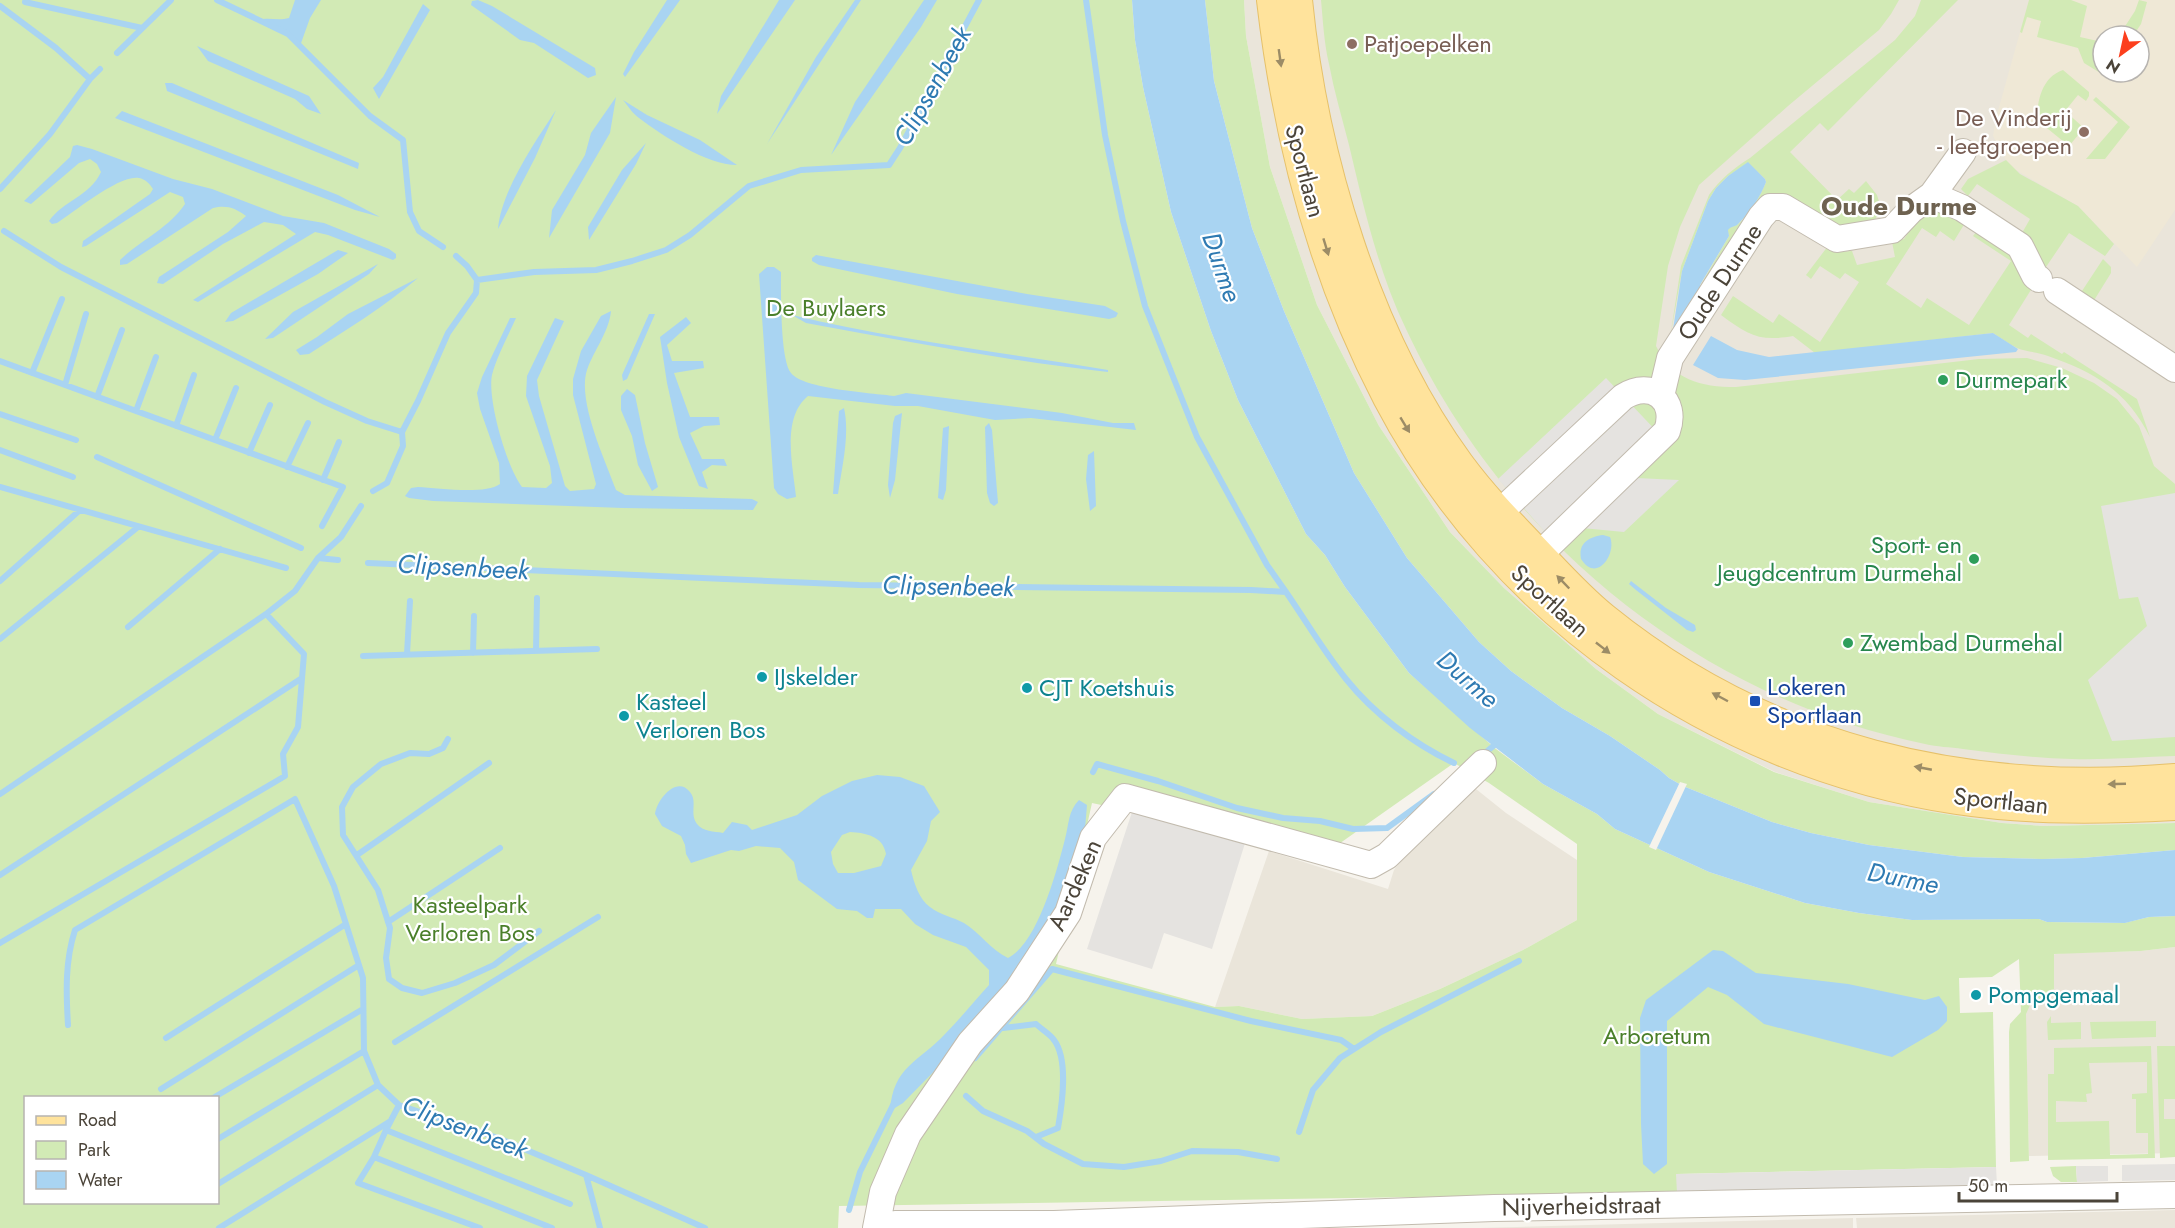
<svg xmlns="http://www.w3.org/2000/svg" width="2175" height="1228" viewBox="0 0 2175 1228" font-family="Jost,sans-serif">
  <rect width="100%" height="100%" fill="#f6f3ec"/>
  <!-- residential -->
  <path fill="#eae5da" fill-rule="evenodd" d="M1244,0h931v823l-131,3 -42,-3 -133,-21 -94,-30 -117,-58 -62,-45 -92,-81 -54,-56 -71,-106 -62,-121 -47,-138 -24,-131zM2103,36h36v36h-36z
    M1476,789l30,24 71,47v60l-54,30 -83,39 -68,27 -70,3 -63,-13 -24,1 54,-156 119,38 6,-19 18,-25 27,-28z
    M2175,947v206l-146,3 -5,-198 40,-5 77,-2z
    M2175,1210v18h-318l-1,-10z
    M1853,1218v10h-373l182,-5z"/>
  <!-- education -->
  <path fill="#efe8d6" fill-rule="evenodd" d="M2029,0h146v210l-38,57 -59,-61 -64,-37 -8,-9 -13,-24 3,-18zM2103,36h36v36h-36z"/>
  <!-- green -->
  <path fill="#d2eab5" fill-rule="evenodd" d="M0,0h1132l3,40 8,47 28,125 40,119 27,69 68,134 19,21 20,32 64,86 87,76 47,35 54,30 18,15 94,43 96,31 54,10 53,7 127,-1 8,3 77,1 25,-6 26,-1v31l-34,4 -87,3v35l-24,16 -4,9 3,147 -19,1 -1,-130 1,-8 11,-12 -2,-53 -27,18 -33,1 1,35 33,-1 3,155 -319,7v19l-838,13 -1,22h-838zM1454,763l35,20 88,61v76l-54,30 -83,39 -68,27 -70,3 -63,-13 -24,1 -159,-43 36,-161 234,50zM26,1098h192v104h-192z
    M1205,0h39l2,36 24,131 47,138 62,121 71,106 54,56 92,81 62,45 116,58 95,30 133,21 42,3 131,-3v27l-93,8 -40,1 -79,-2 -94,-12 -58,-12 -39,-11 -89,-36 -14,-8 -9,-8 -50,-34 -48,-28 -51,-37 -32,-29 -72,-84 -53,-85 -70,-162 -32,-83 -38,-147z
    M1321,0h578l-8,14 -12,16 -91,76 -89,79 -19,42 -12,39 -12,80c17,34 44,41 80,41l243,-28 48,-1 35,10 32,15 23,16 22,27 15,40 21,18v272c-34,1 -69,4 -103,3 -36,-1 -73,-5 -109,-10 -13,-2 -26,-2 -38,-5 -228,-47 -421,-205 -519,-415 -28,-58 -42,-121 -57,-184 -7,-27 -15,-54 -20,-81 -5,-21 -6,-43 -8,-64z
    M1921,0h37l-130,131 -8,-8 -30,29 47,48 12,-11 5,4 12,-12 11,14 4,13 -7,14 -37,6 -49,-30 -85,91 -3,-3 29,-50 -2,-6c4,-5 8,-3 12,-7 11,-10 22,-28 27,-41l-1,-3 -17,-16 -20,13 -12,12 -8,13 -26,70 -12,67 11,-72 28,-71c11,-16 25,-27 41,-37l145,-118 20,-24z
    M2029,0h42l16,6 -7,31 22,5 1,-3v33h6l-1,2h-6l-18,-11 -6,-15 -41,-11 4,-16 -14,-4 -5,16 -2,-1z
    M2139,0l8,2 -6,22 -8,12 -13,-2 15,-23z
    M2063,70l26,22v4l-3,5 -8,-6 -13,16 19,17 -15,18 -32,-26c0,-19 5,-43 26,-50z
    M2096,97l34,30 -25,32h-19l32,-37 -25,-22z
    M2006,160l14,14 58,32 36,38 -9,12 -36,-23 -25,37c-9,-16 -4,-27 -22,-37l8,-14 -53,-35 -9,12 -7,-7 7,-10z
    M1929,207l36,16 -11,18 -14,-10 -4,6 -14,-9 -36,56 35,24 6,-10 42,27 42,-64 -38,-25 4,-5 37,24 5,19 15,11 -25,40 19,13 3,-4 31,20 2,-2 73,47 13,38c-23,-46 -54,-64 -102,-81 -10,-4 -22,-4 -31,-8 -8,-4 -16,-10 -24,-15l-178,20 -22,-17c-34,6 -45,-1 -72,-21l12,-19 40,27 6,-9 41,28 39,-60 -14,-9 -5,6 -20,-13 -9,13 -5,-4 22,-29 11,6 13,-1 5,14 38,-8 -3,-15 12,-3 20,-30z
    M2103,259l8,8v6l-18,29 -13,-8z
    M2051,1016v7l30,-1v17l-33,1 -1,-18z
    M2156,1021v16l-64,2 -2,-17z
    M2151,1046l4,112 -107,2v-86h6v-26zM2147,1062v31l-15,1v5h4v34h12v21l-38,1 -1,-34 -53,1v-21l31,1 -1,-8 6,-1 -3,-30z
    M2157,1046h18v53h-11v20h11v38l-15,1z
    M2076,1166l1,16h-16l-8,-6 -3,-9z"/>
  <!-- parking -->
  <path fill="#e5e3e0" d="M1606,378l56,59 -26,41 43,2 -55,52 -42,-4 -37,4 -47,-53z
    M2175,493v244l-63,4 -24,-61 59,-54 -9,-29 -19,2 -18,-93z
    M1133,809l113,31 -34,109 -48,-16 -12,36 -65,-20z
    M2175,1164v16l-53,1v-16z
    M2076,1166h32v15l-31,1z
    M1996,1167l1,18 -320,8 -1,-19z"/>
  <!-- water -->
  <path fill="#a9d4f2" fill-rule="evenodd" d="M295,0h26l-11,18 -10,28 -12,-12 -30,-14c11,-3 20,1 31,-2z
    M478,0l14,6 103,62 1,7 -8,3 -54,-35 -14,-3 -49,-35 1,-4z
    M667,0h13l-55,77 -2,-3 11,-22z
    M779,0h16l-78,114 4,-18z
    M855,0h6l-94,144 49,-87z
    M924,0h13l-16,27 -90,128 24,-53z
    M1132,0h73l9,81 38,147 32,83 70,162 53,85 72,84 32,29 51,37 48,28 50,34 9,8 14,8 89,36 39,11 58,12 94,12 79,2 40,-1 93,-8v66l-26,1 -24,6 -78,-1 -8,-3 -127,1 -53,-7 -54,-10 -96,-31 -94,-43 -18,-15 -54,-30 -73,-56 -61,-55 -64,-86 -20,-32 -19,-21 -68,-134 -27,-69 -40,-119 -28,-125 -8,-47z
    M423,4l7,6 -51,89 -6,-11 10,-11z
    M197,46l112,50 12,18 -14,-5 -12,-10 -87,-38z
    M165,83h7l187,80 -1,6 -191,-78z
    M616,97l-6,36 -61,105 3,-28 33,-55 6,-22z
    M623,100l24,15 53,25 37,25c-30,0 -74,-29 -98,-47 -6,-4 -11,-12 -16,-18z
    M556,110l-21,48 -37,71c3,-38 37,-87 58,-119z
    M122,111l216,84 42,22 -25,-7 -240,-92z
    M646,143l-10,21 -47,76 -1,-13 34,-57z
    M77,145l15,4 81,30 39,10 71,27 41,7 65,26 7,5v4l-3,2 -65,-25 -13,-3 -117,70 -5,-2 103,-66 -13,-9 -19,-3 -41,22 -60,40 -6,-1 2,-6 69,-45 18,-16c-11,-8 -19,-11 -33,-8l-86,56 -7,1v-5c21,-20 49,-32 65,-56l-2,-7 -13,-5 -84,54 -4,1 1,-6 67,-47 3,-5c-3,-5 -8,-10 -14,-11 -19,-4 -65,34 -82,45l-5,1 -3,-3c14,-20 41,-25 52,-49l-4,-8 -7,-5 -11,4 -48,41 -7,-3 46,-44 3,-11z
    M1748,162l17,17 1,3c-5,14 -16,30 -27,41 -4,5 -7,2 -11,7l1,6 -29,49 3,4 -31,47 10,-65 26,-70 8,-13 12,-12z
    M338,250l10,3 -30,21 -85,47 -8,1 6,-9z
    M816,255l211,39 78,12 13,7 -2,4 -7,2 -152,-25 -138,-29 -7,-4v-3z
    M378,264l-9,10 -96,64 -8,1 28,-27z
    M767,267h7l7,5c0,19 -1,88 10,101 12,16 81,20 103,23l12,-3 156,20 51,10h21l2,7 -105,-12 -36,2 -77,-14h-23l-87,-10c-27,22 -15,70 -12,101l-9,2 -9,-5 -4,-6 -15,-214z
    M418,278c-34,29 -72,52 -109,76l-9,1 -4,-5 21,-13 31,-23z
    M611,311c-2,21 -17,39 -24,59 -10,31 18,90 29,120l9,5 127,4 6,3 -5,8 -130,-2 -190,-7 -24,-3 -4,-2 6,-8 7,-1c20,1 67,8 82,-3l-1,-21 -19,-54 -3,-16 5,-16 28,-59h6c-8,18 -19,38 -24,57 -5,24 15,93 30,112l24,1 6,-5 -2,-17 -24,-70 1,-20 28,-58 9,3 -27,59 2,16 26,90 5,5 24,-2 2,-5 -23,-89v-16l8,-28 20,-35z
    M649,314h6l-28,65 -4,2 -1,-6z
    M792,315c104,25 210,37 316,55v2c-102,-11 -202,-31 -302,-49z
    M686,317l5,6 -24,22 5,16h31l1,7 -30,5 16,44h29l1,8 -16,1 -14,7 12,26h22l3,7 -15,-1 -10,7 6,17 -9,-3 -20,-49 -12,-54 -7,-46z
    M1993,333l25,16 -2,3 -271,28 -27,-2 -25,-13 18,-29 26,14 32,7z
    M627,389l8,6 10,48 13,44 -6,4 -14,-26 -6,-29 -11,-26v-14z
    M844,408c6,27 -2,59 -6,86h-5l6,-83z
    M902,413l-7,67 -5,18 -2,-13 5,-62 2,-7z
    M989,423l3,7 6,73 -4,3 -4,-3 -3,-10 -2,-66z
    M949,426l-3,64 -3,10 -5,-2 5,-70z
    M1094,451l2,55 -6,5 -4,-32 2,-24z
    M1603,535l7,2c7,16 -13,47 -29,22 -3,-16 8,-22 22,-24z
    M1631,581l35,27 29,17 1,5 -3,2 -6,-2 -51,-40 -7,-6z
    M877,775l23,2 24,9 16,26 -9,9 -4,20 -16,29c3,13 8,29 19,37 10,8 23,10 34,16 16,10 27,27 44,35 30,-15 49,-88 57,-119 4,-15 3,-28 14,-39l8,5 -2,24 -40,110 -89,110 -53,54 -13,8c3,-45 29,-49 55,-77 16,-16 29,-33 44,-49v-15l-23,-23 -33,-12 -18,-11 -14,-15h-26l-2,9h-6l-10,-7 -20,-2 -39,-29 -4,-18 -14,-14 -24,-2 -17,5 -8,-1 -40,13 -5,-9 -1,-9 -4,-9 -19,-10 -7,-12c2,-15 22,-39 35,-22 8,9 -1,22 7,32 6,8 17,7 26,9l9,-11 15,3 5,5 45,-15 25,-19 30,-15zM850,832c16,1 33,4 36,22l-5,12 -27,7h-16l-5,-9 -2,-12 11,-17z
    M1713,950l10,1 33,22 92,11 77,16 14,-4 8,11v14l-9,9 -46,27 -128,-33 -37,-29 -19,-8 -41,34v143l-13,10 -11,-10 -2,-40 -1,-106 6,-18z"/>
  <!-- pier -->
  <path fill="#f6f3ec" d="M1680,782l7,2 -31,66 -7,-3z"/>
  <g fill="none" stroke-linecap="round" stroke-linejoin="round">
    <!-- stream -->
    <path stroke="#a9d4f2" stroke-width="6" d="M217,0l71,34 82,82 33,24 7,72 9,19 24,16
      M1086,0l19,135 18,86 22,85 52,131 70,128 19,27
      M25,2l117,26
      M0,6l56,42 34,31 10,-10
      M117,53l54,-53
      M0,189l50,-55 40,-55
      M4,231l57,36 264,135 42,19 35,11
      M477,280l57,-8 62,-2 36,-9 34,-11 24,-15 59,-49 52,-16 88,-5 11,-17 79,-148
      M0,361l343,126 -21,39
      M32,373l30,-74
      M65,385l21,-71
      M97,397l25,-67
      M136,411l20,-54
      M0,414l76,26
      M176,426l18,-51
      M215,440l21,-52
      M0,450l73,27
      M249,453l21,-48
      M97,457l204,91
      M287,467l21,-44
      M323,480l16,-38
      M0,487l286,81
      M373,491l14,-8 16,-37 -1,-14 16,-31 30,-68 28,-40 1,-13 -10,-14 -11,-10
      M318,558l23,-21 20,-31
      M368,563l491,22 392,5 35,2c20,29 38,60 60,87 28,35 68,65 108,84
      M0,581l80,-71
      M128,627l92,-78
      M0,639l138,-112
      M536,651l1,-53
      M473,653l1,-37
      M407,654l3,-53
      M363,656l234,-7
      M448,739l-5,9 -14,6 -19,-1 -29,11 -28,23 -11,20 1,28 35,55 12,38 -4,30 3,21 13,9 20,5 33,-10 39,-18 45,-34
      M1485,753l13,-11
      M1093,772l4,-8 61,17 79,27 46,10 37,3 33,8 34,-1 47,-34
      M0,794l266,-180
      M357,855l132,-92
      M0,875l302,-197
      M388,922l112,-74
      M0,943l285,-167 -2,-22 15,-27 6,-73 -38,-40 29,-23 23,-33 20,2
      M68,1025c-2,-33 -3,-64 7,-95l220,-131 39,87 29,92 1,73 14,34 21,20 99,33 88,37 14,53
      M1003,1028l33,-4c5,5 14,10 18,16 15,20 8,65 4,88l-22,9
      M166,1038l180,-114
      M395,1042l203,-125
      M975,1058l77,-89 199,52 90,19 13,9
      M161,1089l198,-124
      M966,1096l17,15 44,20 17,13 39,20 41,3 37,-6 31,-10 46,1 39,7
      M213,1098l150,-89
      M399,1105l-13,25 184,74
      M386,1130l-12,27 178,71
      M1299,1132l14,-42 27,-32 41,-26 138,-71
      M218,1139l146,-88
      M374,1157l-16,26 122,45
      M586,1175l119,53
      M218,1184l160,-99
      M849,1210l11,-38 34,-69
      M219,1228l170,-106"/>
    <!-- minor casing -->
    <g stroke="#c2bbae" stroke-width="28">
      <path id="minor" d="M1932,195l31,-43
        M2057,291l118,78
        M1661,396l9,-38 91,-141 9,-10h13l54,32 55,-9 19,-20 21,-15 30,13 58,38 15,30 4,3
        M1484,527l139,-130c29,-18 55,3 44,34l-129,125 -14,11
        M876,1228l7,-36 25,-58 62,-91 47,-52 51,-78 25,-75 32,-41 246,68 16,-9 96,-93
        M880,1228l15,-4h159l440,-16 681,-13"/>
    </g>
    <!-- major casing -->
    <g stroke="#e6c16a" stroke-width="34">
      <path id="major" d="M1273,0c16,138 51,273 116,397 113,216 328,364 568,401 73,11 145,10 218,6
        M1296,0c15,155 69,338 162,465 22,30 48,57 74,84 23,24 45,49 71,70 164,133 364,179 572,161"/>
    </g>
    <!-- minor -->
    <use href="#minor" stroke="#fff" stroke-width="26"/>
    <!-- major -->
    <use href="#major" stroke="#ffe39c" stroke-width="32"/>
  </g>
  <!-- one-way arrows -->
  <defs><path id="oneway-solid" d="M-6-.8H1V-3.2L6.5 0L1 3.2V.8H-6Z" transform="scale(1.5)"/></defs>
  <g fill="#9c8c66">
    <use href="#oneway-solid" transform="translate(1280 58) rotate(82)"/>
    <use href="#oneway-solid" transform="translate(1326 247) rotate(73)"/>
    <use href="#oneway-solid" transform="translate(1405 425) rotate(59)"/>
    <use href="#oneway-solid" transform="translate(1563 582) rotate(-134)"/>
    <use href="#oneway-solid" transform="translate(1603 648) rotate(38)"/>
    <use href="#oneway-solid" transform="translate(1720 697) rotate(-152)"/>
    <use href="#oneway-solid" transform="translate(1923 768) rotate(-169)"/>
    <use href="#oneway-solid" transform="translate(2117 784) rotate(178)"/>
  </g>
  <!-- markers -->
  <g fill="#8d6e63" stroke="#fff" stroke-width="2">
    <circle cx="1352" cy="44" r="6"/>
    <circle cx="2084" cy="132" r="6"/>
  </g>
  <g fill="#2e9e5b" stroke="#fff" stroke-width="2">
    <circle cx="1943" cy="380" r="6"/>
    <circle cx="1974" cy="559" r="6"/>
    <circle cx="1848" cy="643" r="6"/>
  </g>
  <g fill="#0f9aa8" stroke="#fff" stroke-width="2">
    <circle cx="762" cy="677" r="6"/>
    <circle cx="1027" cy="688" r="6"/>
    <circle cx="624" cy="716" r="6"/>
    <circle cx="1976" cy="995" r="6"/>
  </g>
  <rect fill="#1a4fb4" stroke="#fff" stroke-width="2" x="1749" y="695" width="12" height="12" rx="3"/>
  <g text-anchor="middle" stroke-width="4.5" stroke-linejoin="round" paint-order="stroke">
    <!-- education labels -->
    <g font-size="24" fill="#785e54" stroke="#fff" text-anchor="start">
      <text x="1364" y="52">Patjoepelken</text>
      <text x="2072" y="126" text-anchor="end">De Vinderij<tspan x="2072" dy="28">- leefgroepen</tspan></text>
    </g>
    <!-- street labels -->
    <g font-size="24" fill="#4b4439" stroke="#fff">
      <text transform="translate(1305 171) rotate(75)" y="8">Sportlaan</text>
      <text transform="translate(1720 282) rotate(-57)" y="8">Oude Durme</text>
      <text transform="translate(1550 601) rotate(42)" y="8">Sportlaan</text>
      <text transform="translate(2001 801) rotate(6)" y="8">Sportlaan</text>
      <text transform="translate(1075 885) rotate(-66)" y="8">Aardeken</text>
      <text transform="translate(1581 1206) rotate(-1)" y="8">Nijverheidstraat</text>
    </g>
    <!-- park labels -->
    <g font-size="24" fill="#4a7f2a" stroke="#fff">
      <text x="826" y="316">De Buylaers</text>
      <text x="470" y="913">Kasteelpark<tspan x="470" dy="28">Verloren Bos</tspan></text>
      <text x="1657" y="1044">Arboretum</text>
    </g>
    <!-- leisure labels -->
    <g font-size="24" fill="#27864d" stroke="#fff" text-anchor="start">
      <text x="1955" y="388">Durmepark</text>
      <text x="1962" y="553" text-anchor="end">Sport- en<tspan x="1962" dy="28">Jeugdcentrum Durmehal</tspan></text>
      <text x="1860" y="651">Zwembad Durmehal</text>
    </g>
    <!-- culture labels -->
    <g font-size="24" fill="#0d838f" stroke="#fff" text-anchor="start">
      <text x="774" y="685">IJskelder</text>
      <text x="1039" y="696">CJT Koetshuis</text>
      <text x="636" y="710">Kasteel<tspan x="636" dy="28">Verloren Bos</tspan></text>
      <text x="1988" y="1003">Pompgemaal</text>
    </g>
    <!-- transit labels -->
    <g font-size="24" fill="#164399" stroke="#fff" text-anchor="start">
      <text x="1767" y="695">Lokeren<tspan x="1767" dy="28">Sportlaan</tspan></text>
    </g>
    <!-- water labels -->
    <g font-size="26" font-style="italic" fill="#2e7ab2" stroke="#fff">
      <text transform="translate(932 86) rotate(-61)" y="9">Clipsenbeek</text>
      <text transform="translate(1222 267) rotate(71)" y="9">Durme</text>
      <text transform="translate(463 567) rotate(3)" y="9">Clipsenbeek</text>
      <text transform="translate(948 586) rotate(1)" y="9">Clipsenbeek</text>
      <text transform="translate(1468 679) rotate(41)" y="9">Durme</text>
      <text transform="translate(1903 878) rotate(11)" y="9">Durme</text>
      <text transform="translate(465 1127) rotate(21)" y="9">Clipsenbeek</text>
    </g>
    <!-- neighbourhood labels -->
    <g font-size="26" font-weight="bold" fill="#6e6250" stroke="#fff">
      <text x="1899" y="215">Oude Durme</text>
    </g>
  </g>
  <!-- legend -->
  <rect x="24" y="1096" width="195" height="108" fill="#ffffff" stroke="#b7b4b0" stroke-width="1.5"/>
  <rect x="36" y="1116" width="30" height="9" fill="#ffe39c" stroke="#b7b4b0" stroke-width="1.5"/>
  <text x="78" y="1126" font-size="18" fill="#4b4439">Road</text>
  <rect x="36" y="1141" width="30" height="18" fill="#d2eab5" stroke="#b7b4b0" stroke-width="1.5"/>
  <text x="78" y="1156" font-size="18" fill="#4b4439">Park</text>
  <rect x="36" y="1171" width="30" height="18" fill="#a9d4f2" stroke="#b7b4b0" stroke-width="1.5"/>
  <text x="78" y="1186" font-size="18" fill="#4b4439">Water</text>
  <!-- north arrow -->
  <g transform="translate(2121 54) rotate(213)"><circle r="28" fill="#ffffff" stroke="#b7b4b0" stroke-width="1.5"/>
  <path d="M0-4.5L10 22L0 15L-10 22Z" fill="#fc3f1d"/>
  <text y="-9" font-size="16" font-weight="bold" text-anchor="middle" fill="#4b4439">N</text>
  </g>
  <!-- scale -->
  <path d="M1959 1192v9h158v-9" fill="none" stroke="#4b4439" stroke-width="3"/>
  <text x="1968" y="1192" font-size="18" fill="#4b4439" stroke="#ffffff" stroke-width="4.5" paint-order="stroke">50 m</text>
</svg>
